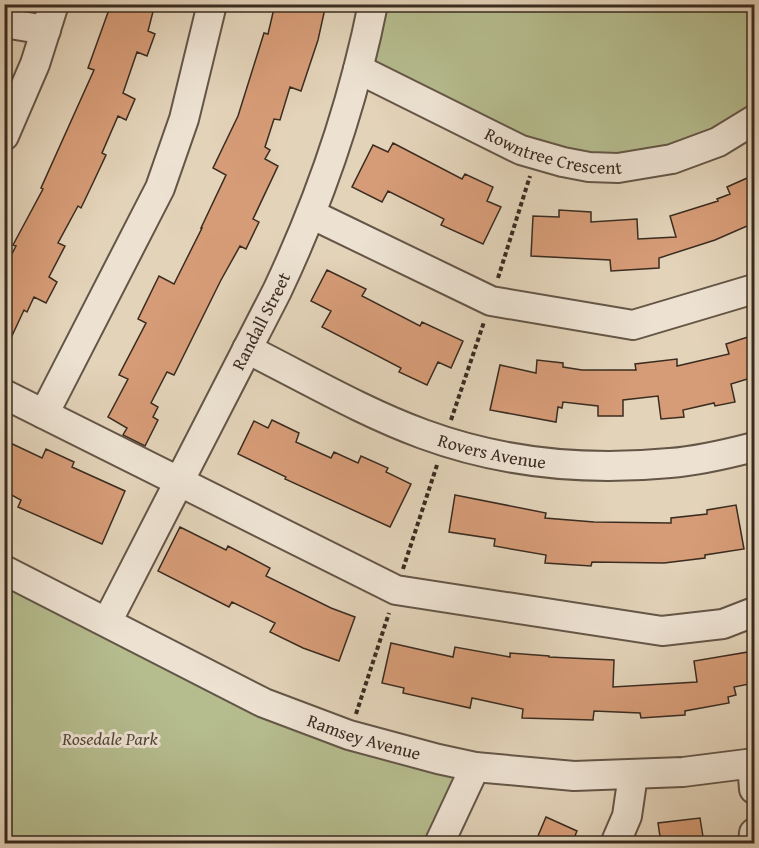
<svg xmlns="http://www.w3.org/2000/svg" width="759" height="848" viewBox="0 0 759 848" font-family="'Gentium Book Plus',serif">
  <rect width="100%" height="100%" fill="#e3d3b9"/>
  <filter id="stains"><feTurbulence type="fractalNoise" baseFrequency=".00333" numOctaves="4"/><feColorMatrix values="0 0 0 0 .2 0 0 0 0 .09 0 0 0 0 .02 0 0 0 .5 -.17"/></filter>
  <radialGradient id="worn" r=".72"><stop offset=".6" stop-color="#630" stop-opacity="0"/><stop offset="1" stop-color="#630" stop-opacity=".3"/></radialGradient>
  <!-- green -->
  <path fill="#b5bc8e" stroke="#787458" stroke-width="1.5" d="M373,5h381v115l-5,4 -160,43 -231,-98z
    M4,570l297,148 174,49 -36,76h-434z"/>
  <!-- building -->
  <path fill="#d69c77" stroke="#3a2c21" stroke-width="1.5" d="M111,4h44l-7,27 7,3 -8,22 -10,-4 -14,41 12,6 -9,21 -8,-4 -16,37 4,2 -14,30 -11,23 -3,-2 -20,37 7,3 -16,31 8,5 -11,21 -12,-6 -7,15 -3,-2 -20,43v-84l12,-23 -3,-1 30,-56 -2,-1 53,-118 -6,-2z
    M275,4h51l-8,36 -17,51 -11,-4 -10,33 -6,-1 -9,28 5,3 -5,9 13,7 -25,53 6,3 -13,27 -6,-3 -19,34 -47,95 -7,-3 -16,31 7,4 -5,10 5,3 -13,26 -22,-11 4,-7 -19,-11 20,-38 -9,-4 27,-52 -8,-4 21,-43 15,8 28,-56h-1l25,-53 -13,-7 25,-52 26,-83 4,1z
    M393,143l69,36 3,-5 28,13 -6,14 14,6 -18,37 -42,-19 3,-6 -56,-28 -6,11 -30,-15 21,-42 15,7z
    M754,175v48l-39,17 -56,18v10l-48,3 -1,-11 -79,-4 2,-40 26,1v-7l32,2v10l46,-3 1,20 38,-2 -6,-21 48,-15 -1,-2 13,-5 -3,-7z
    M327,270l39,19 -4,7 58,30 2,-4 41,19 -12,27 -13,-6 -11,23 -28,-13 2,-4 -79,-41 9,-16 -20,-10z
    M754,335v42l-23,7 4,18 -20,4 -1,-3 -31,7 1,7 -23,2 -3,-23 -35,4v16h-25v-10l-35,-4 -1,6 -4,-1 -2,15 -66,-12 10,-45 36,8 1,-13 26,3v4l19,3h54l-1,-6 42,-5v7l52,-12 -3,-10z
    M272,420l27,13 -3,9 35,16 3,-6 24,11 3,-7 27,12 -2,4 25,12 -21,43 -105,-48 1,-2 -48,-23 16,-33 14,7z
    M4,440l38,18 4,-9 28,13 -2,5 53,24 -23,53 -84,-37 3,-7 -17,-9z
    M455,495l91,18 -1,5 49,4 77,1v-5l36,-4v-4l29,-5 8,44 -39,6v3l-41,5 -72,-1 -1,4 -46,-3 1,-8 -52,-9 1,-7 -46,-7z
    M180,527l46,23 2,-4 42,22 -4,8 65,32 24,9 -16,44 -36,-13 -33,-16 5,-9 -43,-21 -3,5 -71,-36z
    M391,643l62,14 2,-10 55,10v-4l39,3v1l65,3 -1,27 84,-5 -3,-21 60,-10v32l-20,4 2,8 -8,2 1,6 -44,8v4l-44,3 -1,-5 -46,-2 -1,9 -71,-2 1,-9 -51,-11 -2,10 -67,-15 1,-5 -22,-5z
    M546,817l31,14 -5,12h-37z
    M700,818l4,25h-43l-3,-20z"/>
  <g fill="none" stroke-linecap="round" stroke-linejoin="round">
    <!-- minor casing -->
    <g stroke="#645647" stroke-width="32">
      <g id="minor">
        <path d="M4,23l42,7"/>
        <path id="s1" d="M358,69l163,81 42,12 26,5 29,1 54,-9 46,-17 36,-22"/>
        <path d="M4,136l31,-72 19,-60"/>
        <path d="M311,214l180,87 142,24 121,-36"/>
        <path id="s2" d="M247,349c58,29 116,63 176,85 79,29 164,37 247,29 28,-2 57,-9 84,-16"/>
        <path d="M4,394l392,196 266,41 61,-7 31,-12"/>
        <path d="M44,414l116,-226 24,-69 28,-115"/>
        <path id="s3" d="M4,570l260,133 85,32 89,24 37,8 99,9 109,-4 71,-9"/>
        <path id="s4" d="M107,622l170,-331c43,-91 76,-187 96,-287"/>
        <path d="M752,763l2,26"/>
        <path d="M439,844l36,-77"/>
        <path d="M615,844l12,-28 6,-41"/>
        <path d="M753,844l1,-11"/>
      </g>
    </g>
    <!-- path -->
    <path stroke="#3a2c21" stroke-width="4" stroke-dasharray="4.5 3" stroke-linecap="butt" d="M498,278l32,-102
      M451,420l33,-98
      M403,569l34,-104
      M356,714l33,-101"/>
    <!-- minor -->
    <use href="#minor" stroke="#ede2d2" stroke-width="28"/>
  </g>
  <g text-anchor="middle" stroke-width="6" stroke-linejoin="round" paint-order="stroke">
    <!-- street labels -->
    <g font-size="18" fill="#3a2c21" stroke="#ede2d2">
      <text dy="6" stroke="none"><textPath href="#s1" startOffset="214">Rowntree Crescent</textPath></text>
      <text dy="6" stroke="none"><textPath href="#s4" startOffset="338">Randall Street</textPath></text>
      <text dy="6" stroke="none"><textPath href="#s2" startOffset="267">Rovers Avenue</textPath></text>
      <text dy="6" stroke="none"><textPath href="#s3" startOffset="398">Ramsey Avenue</textPath></text>
    </g>
    <!-- park labels -->
    <g font-size="18" font-style="italic" fill="#534937" stroke="#ede2d2">
      <text x="110" y="745">Rosedale Park</text>
    </g>
  </g>
  <!-- margin -->
  <rect width="759" height="848" fill="none" stroke="#e3d3b9" stroke-width="24"/>
  <rect x="6" y="6" width="747" height="836" fill="none" stroke="#3a2c21" stroke-width="3"/>
  <rect x="12" y="12" width="735" height="824" fill="none" stroke="#3a2c21" stroke-width="1.5"/>
  <rect width="100%" height="100%" filter="url(#stains)"/>
  <rect width="100%" height="100%" fill="url(#worn)"/>
</svg>
